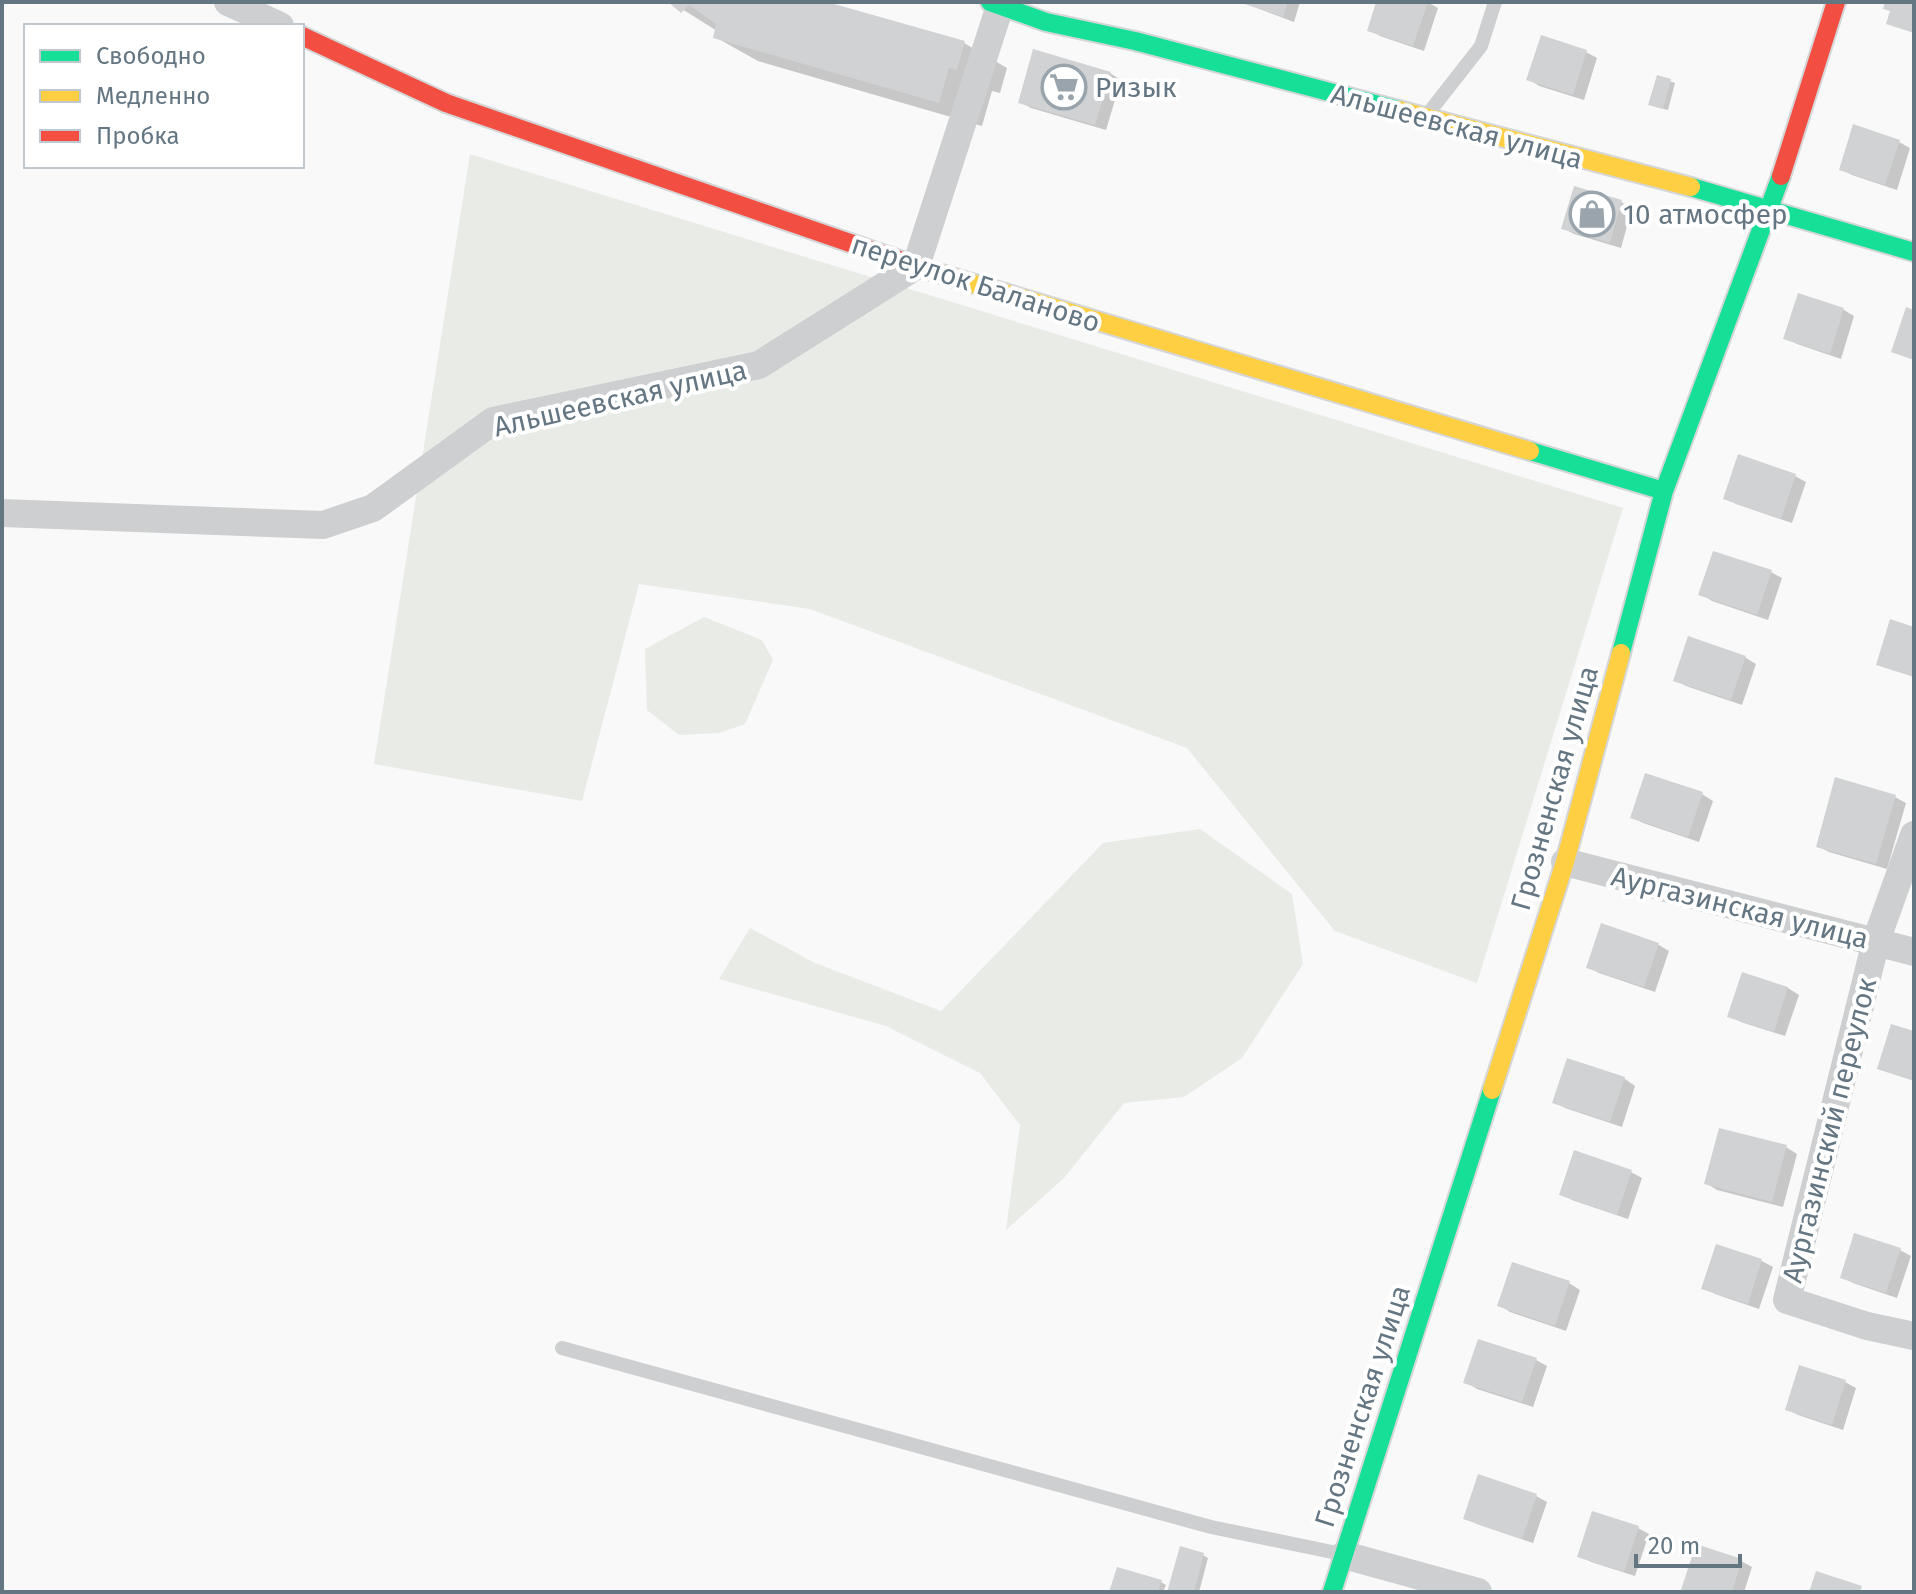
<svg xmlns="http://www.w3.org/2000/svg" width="1916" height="1594" viewBox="0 0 1916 1594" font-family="'Fira Sans',sans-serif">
  <rect width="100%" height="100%" fill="#f9f9f9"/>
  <!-- green -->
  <path fill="#e8ebe6" d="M470,154l1153,354 -146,475 -142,-52 -148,-183 -377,-139 -171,-25 -57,217 -208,-37z
    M704,617l58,23 11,20 -28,64 -26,9 -40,2 -32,-25 -2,-61z
    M1200,829l92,65 11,70 -61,94 -58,39 -60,6 -60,75 -58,52 14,-105 -40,-52 -94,-47 -167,-47 31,-51 65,35 126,48 162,-168z"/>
  <!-- shadow -->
  <path fill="#0003" d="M671,2h149l144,41 43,25 -7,25 -8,-2 -10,35 -224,-65 -43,-24 2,-6z
    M1241,2h59l-6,20z
    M1378,2h49l11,6 -14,43 -44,-15 -11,-6z
    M1542,38l44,14 11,6 -13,42 -45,-14 -10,-7z
    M1110,73l11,7 -15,50 -75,-22 -11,-6z
    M1658,77l17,6 -7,27 -12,-3z
    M1899,142l11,6 -13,42 -45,-15 -11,-6z
    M1621,202l11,6 -11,40 -47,-14 -11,-6z
    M1799,296l45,14 10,6 -13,43 -44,-15 -11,-6z
    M1795,476l11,6 -14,41 -56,-19 -11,-6z
    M1771,572l11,6 -14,42 -56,-19 -11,-7z
    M1689,638l57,20 10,6 -14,41 -56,-19 -11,-6z
    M1646,775l56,19 11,7 -14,41 -56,-19 -11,-6z
    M1895,797l11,6 -19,66 -58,-17 -11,-6z
    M1602,926l57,19 10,6 -14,41 -56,-19 -11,-6z
    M1743,974l45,14 11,7 -14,41 -44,-14 -11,-6z
    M1568,1061l57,18 10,7 -13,41 -57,-19 -11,-6z
    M1720,1130l66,17 11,7 -14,53 -66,-17 -11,-7z
    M1631,1172l11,6 -14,41 -56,-19 -11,-6z
    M1717,1246l45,15 11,6 -14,42 -44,-15 -11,-6z
    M1900,1250l11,6 -14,42 -44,-15 -11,-6z
    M1513,1264l56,19 11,7 -14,41 -56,-19 -11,-7z
    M1536,1360l11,6 -14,41 -56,-18 -11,-7z
    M1845,1382l11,6 -13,42 -45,-15 -11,-6z
    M1536,1496l11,6 -14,41 -56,-19 -11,-6z
    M1638,1528l11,6 -14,42 -44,-14 -11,-6z
    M1697,1547l44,14 11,6 -8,25h-55l-6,-3z
    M1203,1555l5,3 -9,34h-28z
    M1161,1582l5,3 -3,7h-52z"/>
  <!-- building -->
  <path fill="#d0d2d3" d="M668,2h159l138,39 -8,29 -8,-2 -10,35 -226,-65 3,-14 -27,-19 -8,8z
    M1239,2h49l-5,15z
    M1376,2h52l-15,44 -46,-15z
    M1885,2h29v31l-28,-9 4,-13 -7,-2z
    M1541,35l46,15 -14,45 -47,-15z
    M1033,49l78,23 -16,53 -77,-22z
    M1657,75l14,4 -8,30 -15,-4z
    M1853,124l47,16 -15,45 -46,-15z
    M1574,186l48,14 -12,43 -49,-14z
    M1798,293l46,15 -14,46 -47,-15z
    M1906,307l8,3v50l-23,-8z
    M1738,454l58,20 -15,45 -58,-20z
    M1713,551l59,19 -15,45 -59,-20z
    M1890,619l24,8v50l-38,-12z
    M1688,636l58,20 -15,44 -58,-19z
    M1645,773l58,19 -15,45 -58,-19z
    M1835,777l61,18 -20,69 -60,-17z
    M1601,923l58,20 -15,44 -58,-19z
    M1742,972l46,15 -14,45 -47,-15z
    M1891,1024l23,7v50l-37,-12z
    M1567,1058l58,19 -15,45 -58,-19z
    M1719,1128l68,17 -15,57 -68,-18z
    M1574,1150l58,20 -15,45 -58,-20z
    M1854,1233l47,15 -15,45 -46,-15z
    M1716,1244l46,15 -14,45 -47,-15z
    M1512,1262l58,19 -15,45 -58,-20z
    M1478,1339l59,19 -15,44 -59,-19z
    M1799,1365l47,15 -14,45 -47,-15z
    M1478,1474l59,20 -15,45 -59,-20z
    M1592,1511l47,15 -15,46 -47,-15z
    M1696,1544l46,15 -10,33 -51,-2z
    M1180,1546l24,7 -10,39h-27z
    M1117,1567l45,13 -4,12h-49z
    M1816,1571l46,15 -2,6h-51z"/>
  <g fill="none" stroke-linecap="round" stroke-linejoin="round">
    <!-- fast casing -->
    <g stroke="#d5d6d7" stroke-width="22">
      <path id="fast" d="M990,2l56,20 89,19 263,69
        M1691,187l223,65
        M1530,451l134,40
        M1621,653l43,-162 117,-315
        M1332,1592l160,-502"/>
    </g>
    <!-- slow casing -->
    <g stroke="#d5d6d7" stroke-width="22">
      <path id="slow" d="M1398,110l293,77
        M928,270l602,181
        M1492,1090l73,-228 56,-209"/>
    </g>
    <!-- jam casing -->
    <g stroke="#d5d6d7" stroke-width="22">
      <path id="jam" d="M302,36l144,67 482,167
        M1781,176l55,-174"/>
    </g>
    <!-- lane -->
    <path stroke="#cecfd0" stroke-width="14" d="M1427,115l54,-69 14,-44
      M562,1348l649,179 131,27"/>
    <!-- street -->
    <path stroke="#cecfd0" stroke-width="28" d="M228,2l52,24
      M2,513l321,12 50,-17 120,-87 266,-56 157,-99 84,-260
      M1914,835l-38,106 -89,359 80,26 47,10
      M1565,862l349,90
      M1344,1555l134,37"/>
    <!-- fast -->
    <use href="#fast" stroke="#16e098" stroke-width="18"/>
    <!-- slow -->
    <use href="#slow" stroke="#ffcf43" stroke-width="18"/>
    <!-- jam -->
    <use href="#jam" stroke="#f24e42" stroke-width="18"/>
  </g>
  <!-- icons -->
  <defs>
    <g id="supermarket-ring" transform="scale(2.3)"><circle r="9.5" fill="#fff" stroke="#99a4ac" stroke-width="1.5"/><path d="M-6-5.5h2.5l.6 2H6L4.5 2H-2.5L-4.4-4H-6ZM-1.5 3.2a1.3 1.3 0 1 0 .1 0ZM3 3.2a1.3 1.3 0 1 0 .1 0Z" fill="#99a4ac"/></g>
    <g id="shop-ring" transform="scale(2.3)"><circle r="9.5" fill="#fff" stroke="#99a4ac" stroke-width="1.5"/><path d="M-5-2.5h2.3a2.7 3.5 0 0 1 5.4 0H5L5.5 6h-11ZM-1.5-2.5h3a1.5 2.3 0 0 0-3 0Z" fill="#99a4ac"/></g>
  </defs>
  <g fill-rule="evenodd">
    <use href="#supermarket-ring" x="1064" y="87"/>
    <use href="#shop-ring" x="1592" y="214"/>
  </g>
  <g text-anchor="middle" stroke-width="8" stroke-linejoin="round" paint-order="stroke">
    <!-- poi labels -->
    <g font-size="28" fill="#657683" stroke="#fff" text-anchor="start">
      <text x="1095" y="97">Ризык</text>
      <text x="1623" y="224">10 атмосфер</text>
    </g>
    <!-- street labels -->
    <g font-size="28" fill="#657683" stroke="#fff">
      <text transform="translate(1457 126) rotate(15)" y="10">Альшеевская улица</text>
      <text transform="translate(976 283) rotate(18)" y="10">переулок Баланово</text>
      <text transform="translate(620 398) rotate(-13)" y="10">Альшеевская улица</text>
      <text transform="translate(1554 788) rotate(-74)" y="10">Грозненская улица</text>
      <text transform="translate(1740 907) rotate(14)" y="10">Аургазинская улица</text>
      <text transform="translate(1829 1130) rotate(-76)" y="10">Аургазинский переулок</text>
      <text transform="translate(1362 1406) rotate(-72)" y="10">Грозненская улица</text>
    </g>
  </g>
  <!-- border -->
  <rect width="1916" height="1594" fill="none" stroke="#657683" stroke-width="8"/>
  <!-- legend -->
  <rect x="24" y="24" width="280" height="144" fill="#ffffff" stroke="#c1c8cd" stroke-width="2"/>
  <rect x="40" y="50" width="40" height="12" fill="#16e098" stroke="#c1c8cd" stroke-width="2"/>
  <text x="96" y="64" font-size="24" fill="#657683">Свободно</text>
  <rect x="40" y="90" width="40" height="12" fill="#ffcf43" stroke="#c1c8cd" stroke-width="2"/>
  <text x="96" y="104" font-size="24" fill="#657683">Медленно</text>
  <rect x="40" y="130" width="40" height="12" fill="#f24e42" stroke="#c1c8cd" stroke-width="2"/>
  <text x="96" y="144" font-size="24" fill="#657683">Пробка</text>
  <!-- scale -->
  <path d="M1636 1554v12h104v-12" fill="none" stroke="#657683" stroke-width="4"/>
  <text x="1648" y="1554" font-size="24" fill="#657683" stroke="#ffffff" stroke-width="6" paint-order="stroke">20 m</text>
</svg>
